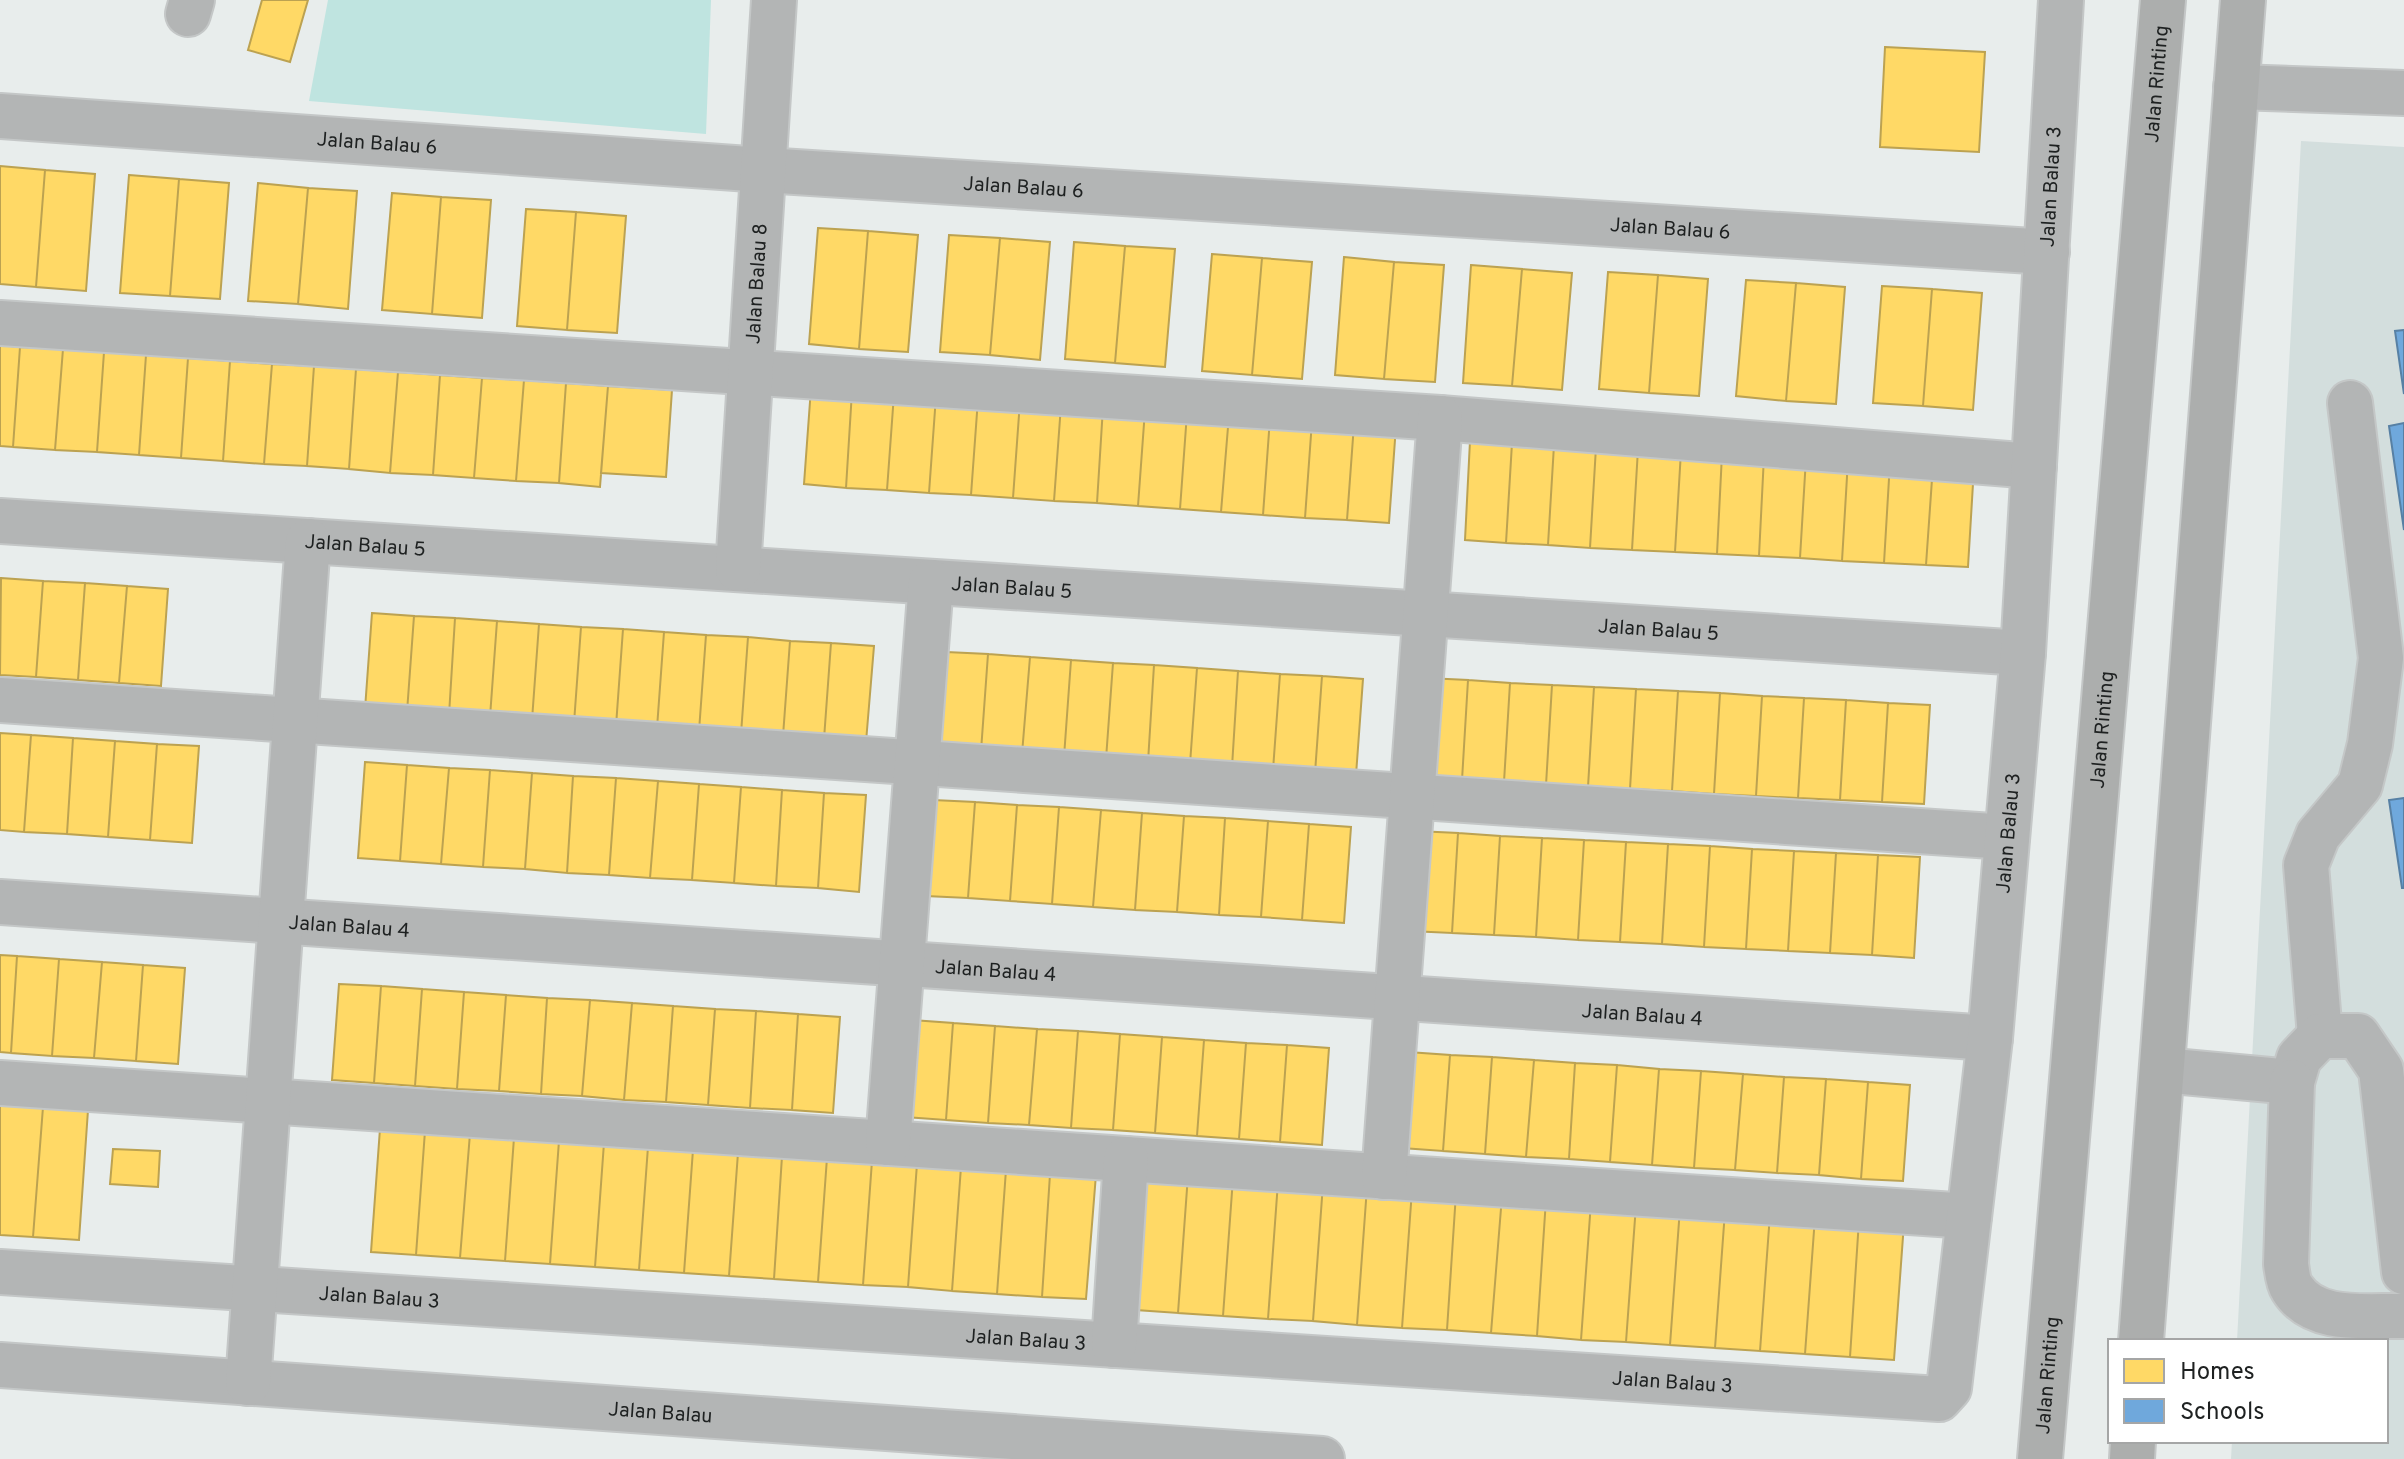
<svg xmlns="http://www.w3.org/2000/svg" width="2404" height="1459" viewBox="0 0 2404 1459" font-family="Overpass,sans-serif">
  <rect width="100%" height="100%" fill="#e8edec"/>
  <!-- built -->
  <path fill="#d3dedd" d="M2301,141l103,6v1312h-173l1,-18h154v-100h-149z"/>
  <!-- green -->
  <path fill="#bfe4e0" d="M328,0h383l-5,134 -397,-33z"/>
  <!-- homes -->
  <path fill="#ffd966" stroke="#bca251" stroke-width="2" d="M262,0h46l-18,62 -42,-12z
    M1885,47l100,5 -6,100 -99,-5z
    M0,166l45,4 -9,117 -36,-3z
    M45,170l50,4 -9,117 -50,-4z
    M129,175l50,4 -9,117 -50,-3z
    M179,179l50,4 -9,116 -50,-3z
    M258,183l50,5 -10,116 -50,-3z
    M308,188l49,3 -9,118 -50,-5z
    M392,193l49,4 -9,117 -50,-4z
    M441,197l50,3 -9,118 -50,-4z
    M526,209l50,3 -9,118 -50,-4z
    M576,212l50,4 -9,117 -50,-3z
    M818,228l50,3 -9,118 -50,-5z
    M868,231l50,4 -10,117 -49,-3z
    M949,235l51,3 -10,117 -50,-3z
    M1000,238l50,4 -10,118 -50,-5z
    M1074,242l51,4 -10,117 -50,-4z
    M1125,246l50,3 -10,118 -50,-4z
    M1212,254l50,4 -10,117 -50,-4z
    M1344,257l50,5 -10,117 -49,-4z
    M1262,258l50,4 -10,117 -50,-4z
    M1394,262l50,3 -9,117 -51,-3z
    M1471,265l51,4 -10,117 -49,-3z
    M1522,269l50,4 -10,117 -50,-4z
    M1608,272l50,3 -9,118 -50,-4z
    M1658,275l50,4 -9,117 -50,-3z
    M1746,280l50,3 -10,118 -50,-5z
    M1796,283l49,4 -9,117 -50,-3z
    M1882,286l50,3 -9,117 -50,-3z
    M1932,289l50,4 -9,117 -50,-4z
    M0,345l20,2 -7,100 -13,-1z
    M20,347l43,2 -8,101 -42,-3z
    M63,349l41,3 -7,100 -42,-2z
    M104,352l42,3 -7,100 -42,-3z
    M146,355l42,3 -7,100 -42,-3z
    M188,358l42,3 -7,100 -42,-3z
    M230,361l42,3 -8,100 -41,-3z
    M272,364l42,2 -7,100 -43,-2z
    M314,366l42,3 -7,100 -42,-3z
    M356,369l42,3 -8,101 -41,-4z
    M398,372l42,3 -7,100 -43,-2z
    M440,375l42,3 -8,100 -41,-3z
    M482,378l42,2 -8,101 -42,-3z
    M524,380l42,3 -7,100 -43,-2z
    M566,383l42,3 -8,101 -41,-4z
    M608,386l64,4 -6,87 -65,-4z
    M811,388l41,3 -6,97 -42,-4z
    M852,391l42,3 -7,96 -41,-2z
    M894,394l42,2 -7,97 -42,-3z
    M936,396l42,3 -7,96 -42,-2z
    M978,399l42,2 -7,97 -42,-3z
    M1020,401l41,4 -7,96 -41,-3z
    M1061,405l42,2 -6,96 -43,-2z
    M1103,407l42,3 -7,96 -41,-3z
    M1145,410l42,3 -7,96 -42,-3z
    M1187,413l42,2 -8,97 -41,-3z
    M1229,415l41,3 -7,97 -42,-3z
    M1270,418l42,3 -7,97 -42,-3z
    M1312,421l42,3 -7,96 -42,-2z
    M1354,424l42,2 -7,97 -42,-3z
    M1470,441l42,2 -6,100 -41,-3z
    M1512,443l42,2 -6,100 -42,-2z
    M1554,445l42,2 -6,101 -42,-3z
    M1596,447l42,2 -6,101 -42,-2z
    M1638,449l43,2 -6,101 -43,-2z
    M1681,451l41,3 -5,100 -42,-2z
    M1722,454l42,2 -5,100 -42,-2z
    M1764,456l42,2 -6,100 -41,-2z
    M1806,458l42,2 -6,101 -42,-3z
    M1848,460l42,2 -6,101 -42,-2z
    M1890,462l43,3 -7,100 -42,-2z
    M1933,465l41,2 -6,100 -42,-2z
    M1,578l42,3 -7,96 -36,-2z
    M43,581l42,2 -7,97 -42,-3z
    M85,583l42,3 -8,97 -41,-3z
    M127,586l41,3 -7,97 -42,-3z
    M372,613l42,3 -7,96 -42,-3z
    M414,616l41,2 -6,97 -42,-3z
    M455,618l42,3 -7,96 -41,-2z
    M497,621l42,3 -7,96 -42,-3z
    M539,624l42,3 -7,96 -42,-3z
    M581,627l42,2 -7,97 -42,-3z
    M623,629l41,3 -7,96 -41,-2z
    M664,632l42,3 -7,96 -42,-3z
    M706,635l42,2 -7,97 -42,-3z
    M748,637l42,4 -7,95 -42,-2z
    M790,641l41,2 -7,96 -41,-3z
    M831,643l43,3 -8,96 -42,-3z
    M946,652l42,2 -7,97 -42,-3z
    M988,654l42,3 -8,97 -41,-3z
    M1030,657l41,3 -7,97 -42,-3z
    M1071,660l42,3 -7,96 -42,-2z
    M1113,663l41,2 -6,97 -42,-3z
    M1154,665l43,3 -7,96 -42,-2z
    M1197,668l41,3 -6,96 -42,-3z
    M1238,671l42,3 -7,96 -41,-3z
    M1280,674l42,2 -7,97 -42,-3z
    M1322,676l41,3 -7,96 -41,-2z
    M1426,678l42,2 -6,100 -42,-2z
    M1468,680l42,3 -6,99 -42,-2z
    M1510,683l42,2 -6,100 -42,-3z
    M1552,685l42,2 -6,100 -42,-2z
    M1594,687l42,2 -6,100 -42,-2z
    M1636,689l42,2 -6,100 -42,-2z
    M1678,691l42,2 -6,101 -42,-3z
    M1720,693l42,3 -6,100 -42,-2z
    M1762,696l42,2 -6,100 -42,-2z
    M1804,698l42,2 -6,100 -42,-2z
    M1846,700l42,3 -6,99 -42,-2z
    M1888,703l42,2 -6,99 -42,-2z
    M0,733l31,2 -7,97 -24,-2z
    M31,735l42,3 -6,96 -43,-2z
    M73,738l42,3 -7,96 -41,-3z
    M115,741l42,3 -7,96 -42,-3z
    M157,744l42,2 -7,97 -42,-3z
    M365,762l42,3 -7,96 -42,-3z
    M407,765l42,3 -8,96 -41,-3z
    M449,768l41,2 -7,97 -42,-3z
    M490,770l42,3 -7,96 -42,-2z
    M532,773l41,3 -6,97 -42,-4z
    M573,776l43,2 -7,97 -42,-2z
    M616,778l42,3 -8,97 -41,-3z
    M658,781l41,3 -7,96 -42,-2z
    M699,784l42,3 -7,96 -42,-3z
    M741,787l41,3 -6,96 -42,-3z
    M782,790l42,3 -6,95 -42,-2z
    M824,793l42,2 -7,97 -41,-4z
    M933,800l42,2 -7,96 -42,-2z
    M975,802l42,3 -7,96 -42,-3z
    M1017,805l42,2 -7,97 -42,-3z
    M1059,807l42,3 -8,97 -41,-3z
    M1101,810l41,3 -7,97 -42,-3z
    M1142,813l42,3 -7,96 -42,-2z
    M1184,816l41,2 -6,97 -42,-3z
    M1225,818l43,3 -7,96 -42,-2z
    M1268,821l41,3 -7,96 -41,-3z
    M1309,824l42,3 -7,96 -42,-3z
    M1416,831l42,2 -6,100 -42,-2z
    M1458,833l42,3 -6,99 -42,-2z
    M1500,836l42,2 -6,99 -42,-2z
    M1542,838l42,2 -6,100 -42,-3z
    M1584,840l42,2 -6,100 -42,-2z
    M1626,842l42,2 -6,100 -42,-2z
    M1668,844l42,2 -6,101 -42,-3z
    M1710,846l42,3 -6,100 -42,-2z
    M1752,849l42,2 -6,100 -42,-2z
    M1794,851l42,2 -6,100 -42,-2z
    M1836,853l42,2 -6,100 -42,-2z
    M1878,855l42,2 -6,101 -42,-3z
    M0,955l17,1 -6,97 -11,-1z
    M17,956l42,3 -7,97 -41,-3z
    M59,959l43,3 -8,96 -42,-2z
    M102,962l41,3 -7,96 -42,-3z
    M143,965l42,3 -7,96 -42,-3z
    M339,984l42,2 -7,97 -42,-3z
    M381,986l41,3 -7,97 -41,-3z
    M422,989l42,3 -7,97 -42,-3z
    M464,992l42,3 -7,96 -42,-2z
    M506,995l41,3 -6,96 -42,-3z
    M547,998l43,2 -8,96 -41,-2z
    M590,1000l42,3 -8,97 -42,-4z
    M632,1003l41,3 -7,96 -42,-2z
    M673,1006l42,3 -7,96 -42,-3z
    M715,1009l41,2 -6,97 -42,-3z
    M756,1011l42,3 -6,96 -42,-2z
    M798,1014l42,3 -7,96 -41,-3z
    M912,1020l41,3 -7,97 -41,-3z
    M953,1023l42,3 -7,97 -42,-3z
    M995,1026l42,3 -8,96 -41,-2z
    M1037,1029l41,2 -7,97 -42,-3z
    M1078,1031l42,3 -7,96 -42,-2z
    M1120,1034l42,3 -7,96 -42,-3z
    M1162,1037l42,3 -7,96 -42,-3z
    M1204,1040l42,3 -7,96 -42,-3z
    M1246,1043l41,2 -7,97 -41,-3z
    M1287,1045l42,3 -7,97 -42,-3z
    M1408,1052l42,3 -7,96 -41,-3z
    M1450,1055l42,2 -7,97 -42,-3z
    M1492,1057l42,3 -8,97 -41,-3z
    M1534,1060l41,3 -6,96 -43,-2z
    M1575,1063l42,2 -7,97 -41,-3z
    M1617,1065l42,4 -7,96 -42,-3z
    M1659,1069l42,2 -7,97 -42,-3z
    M1701,1071l42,3 -8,96 -41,-2z
    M1743,1074l41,3 -7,96 -42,-3z
    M1784,1077l42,2 -7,96 -42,-2z
    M1826,1079l42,3 -7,97 -42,-4z
    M1868,1082l42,3 -7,96 -42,-2z
    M0,1104l43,3 -10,130 -33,-2z
    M43,1107l45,3 -9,130 -46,-3z
    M381,1115l45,2 -10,138 -45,-3z
    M426,1117l45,4 -11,137 -44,-3z
    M471,1121l44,3 -10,137 -45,-3z
    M515,1124l45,3 -10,137 -45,-3z
    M560,1127l45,2 -10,138 -45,-3z
    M605,1129l44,4 -10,137 -44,-3z
    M649,1133l45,3 -10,137 -45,-3z
    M694,1136l45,3 -10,137 -45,-3z
    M739,1139l44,2 -9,138 -45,-3z
    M783,1141l45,3 -10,138 -44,-3z
    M828,1144l45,3 -10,138 -45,-3z
    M873,1147l45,3 -10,137 -45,-2z
    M113,1149l47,2 -2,36 -48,-3z
    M918,1150l44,3 -10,138 -44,-4z
    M962,1153l45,3 -10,138 -45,-3z
    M1007,1156l44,3 -9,138 -45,-3z
    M1051,1159l46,3 -11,137 -44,-2z
    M1145,1172l43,3 -10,138 -42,-3z
    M1188,1175l45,3 -10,138 -45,-3z
    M1233,1178l45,4 -10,137 -45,-3z
    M1278,1182l45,2 -10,137 -45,-2z
    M1323,1184l44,3 -10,138 -44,-4z
    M1367,1187l45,3 -10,138 -45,-3z
    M1412,1190l44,3 -9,137 -45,-2z
    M1456,1193l46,3 -11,137 -44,-3z
    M1502,1196l44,3 -9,137 -46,-3z
    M1546,1199l45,3 -10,138 -44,-4z
    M1591,1202l45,3 -10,137 -45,-2z
    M1636,1205l44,3 -10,137 -44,-3z
    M1680,1208l45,3 -10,137 -45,-3z
    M1725,1211l45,3 -10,137 -45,-3z
    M1770,1214l45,3 -10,137 -45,-3z
    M1815,1217l44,3 -9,137 -45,-3z
    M1859,1220l45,3 -10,137 -44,-3z"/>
  <!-- schools -->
  <path fill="#6fa8dc" stroke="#5780a4" stroke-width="2" d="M2404,330v64l-9,-63z
    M2404,423v107l-15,-104z
    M2404,798v90h-2l-13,-88z"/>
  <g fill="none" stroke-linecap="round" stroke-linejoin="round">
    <!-- minor casing -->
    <g stroke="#c4c7c7" stroke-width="48">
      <g id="minor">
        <path d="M188,14l4,-14"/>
        <path d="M2236,87l168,6"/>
        <path id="s1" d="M0,116l764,54 1283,82"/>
        <path d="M0,323l1440,95 594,48"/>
        <path id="s2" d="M0,521l2023,132"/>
        <path id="s3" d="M738,569l36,-569"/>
        <path d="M0,700l2007,137"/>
        <path id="s4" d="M0,902l1990,136"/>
        <path d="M2320,1036l-14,-171 12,-30 42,-50 10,-41 11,-86 -31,-255"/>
        <path d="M2162,1070l130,12 7,-24 21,-22h38l23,34 23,202"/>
        <path d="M2292,1082l-6,182c1,7 2,18 6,24 22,36 75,27 112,28"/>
        <path d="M0,1083l1969,133"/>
        <path d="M888,1143l43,-561"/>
        <path d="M1384,1177l56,-759"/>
        <path id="s5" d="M0,1272l1939,127 10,-11 41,-350 33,-385 38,-653"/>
        <path d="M1114,1345l12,-186"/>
        <path id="s6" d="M0,1365l1322,94"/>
        <path d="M248,1383l60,-842"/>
      </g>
    </g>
    <!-- major casing -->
    <g stroke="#c4c7c7" stroke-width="48">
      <g id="major">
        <path d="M2141,1341l102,-1341"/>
        <path id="s7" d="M2040,1459l123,-1459"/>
        <path d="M2132,1459l1,-18"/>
      </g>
    </g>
    <!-- minor -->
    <use href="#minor" stroke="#b3b5b5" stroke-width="44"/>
    <!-- major -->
    <use href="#major" stroke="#acaead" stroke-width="44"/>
  </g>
  <g text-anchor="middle" stroke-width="8" stroke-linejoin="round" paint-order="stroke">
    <!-- street labels -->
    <g font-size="20" fill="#1e2121" stroke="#fff">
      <text dy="7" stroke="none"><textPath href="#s7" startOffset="1380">Jalan Rinting</textPath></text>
      <text dy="7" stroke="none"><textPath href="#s1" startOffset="378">Jalan Balau 6</textPath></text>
      <text dy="7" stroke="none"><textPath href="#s1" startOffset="1026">Jalan Balau 6</textPath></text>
      <text dy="7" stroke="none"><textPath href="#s5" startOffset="3164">Jalan Balau 3</textPath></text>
      <text dy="7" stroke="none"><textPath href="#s1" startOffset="1674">Jalan Balau 6</textPath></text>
      <text dy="7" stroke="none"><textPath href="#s3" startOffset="286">Jalan Balau 8</textPath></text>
      <text dy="7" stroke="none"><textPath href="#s2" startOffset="366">Jalan Balau 5</textPath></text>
      <text dy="7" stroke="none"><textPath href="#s2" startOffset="1014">Jalan Balau 5</textPath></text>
      <text dy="7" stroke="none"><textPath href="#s2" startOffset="1662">Jalan Balau 5</textPath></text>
      <text dy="7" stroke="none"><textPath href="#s7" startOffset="732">Jalan Rinting</textPath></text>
      <text dy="7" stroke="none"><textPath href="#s5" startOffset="2516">Jalan Balau 3</textPath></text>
      <text dy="7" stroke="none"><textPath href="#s4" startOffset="350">Jalan Balau 4</textPath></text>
      <text dy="7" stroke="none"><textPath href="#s4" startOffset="998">Jalan Balau 4</textPath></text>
      <text dy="7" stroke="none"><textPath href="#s4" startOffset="1646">Jalan Balau 4</textPath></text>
      <text dy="7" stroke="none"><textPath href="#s5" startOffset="380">Jalan Balau 3</textPath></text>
      <text dy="7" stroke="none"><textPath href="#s5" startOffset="1028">Jalan Balau 3</textPath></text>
      <text dy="7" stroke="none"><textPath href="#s7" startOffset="84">Jalan Rinting</textPath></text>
      <text dy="7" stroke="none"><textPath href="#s5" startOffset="1676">Jalan Balau 3</textPath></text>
      <text dy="7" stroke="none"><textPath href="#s6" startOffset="662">Jalan Balau</textPath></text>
    </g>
  </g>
  <!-- legend -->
  <rect x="2108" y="1339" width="280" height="104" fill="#ffffff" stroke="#a5a6a6" stroke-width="2"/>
  <rect x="2124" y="1359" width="40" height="24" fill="#ffd966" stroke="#a5a6a6" stroke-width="2"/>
  <text x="2180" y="1379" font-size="24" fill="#1e2121">Homes</text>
  <rect x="2124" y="1399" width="40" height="24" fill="#6fa8dc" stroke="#a5a6a6" stroke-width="2"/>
  <text x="2180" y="1419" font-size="24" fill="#1e2121">Schools</text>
</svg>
